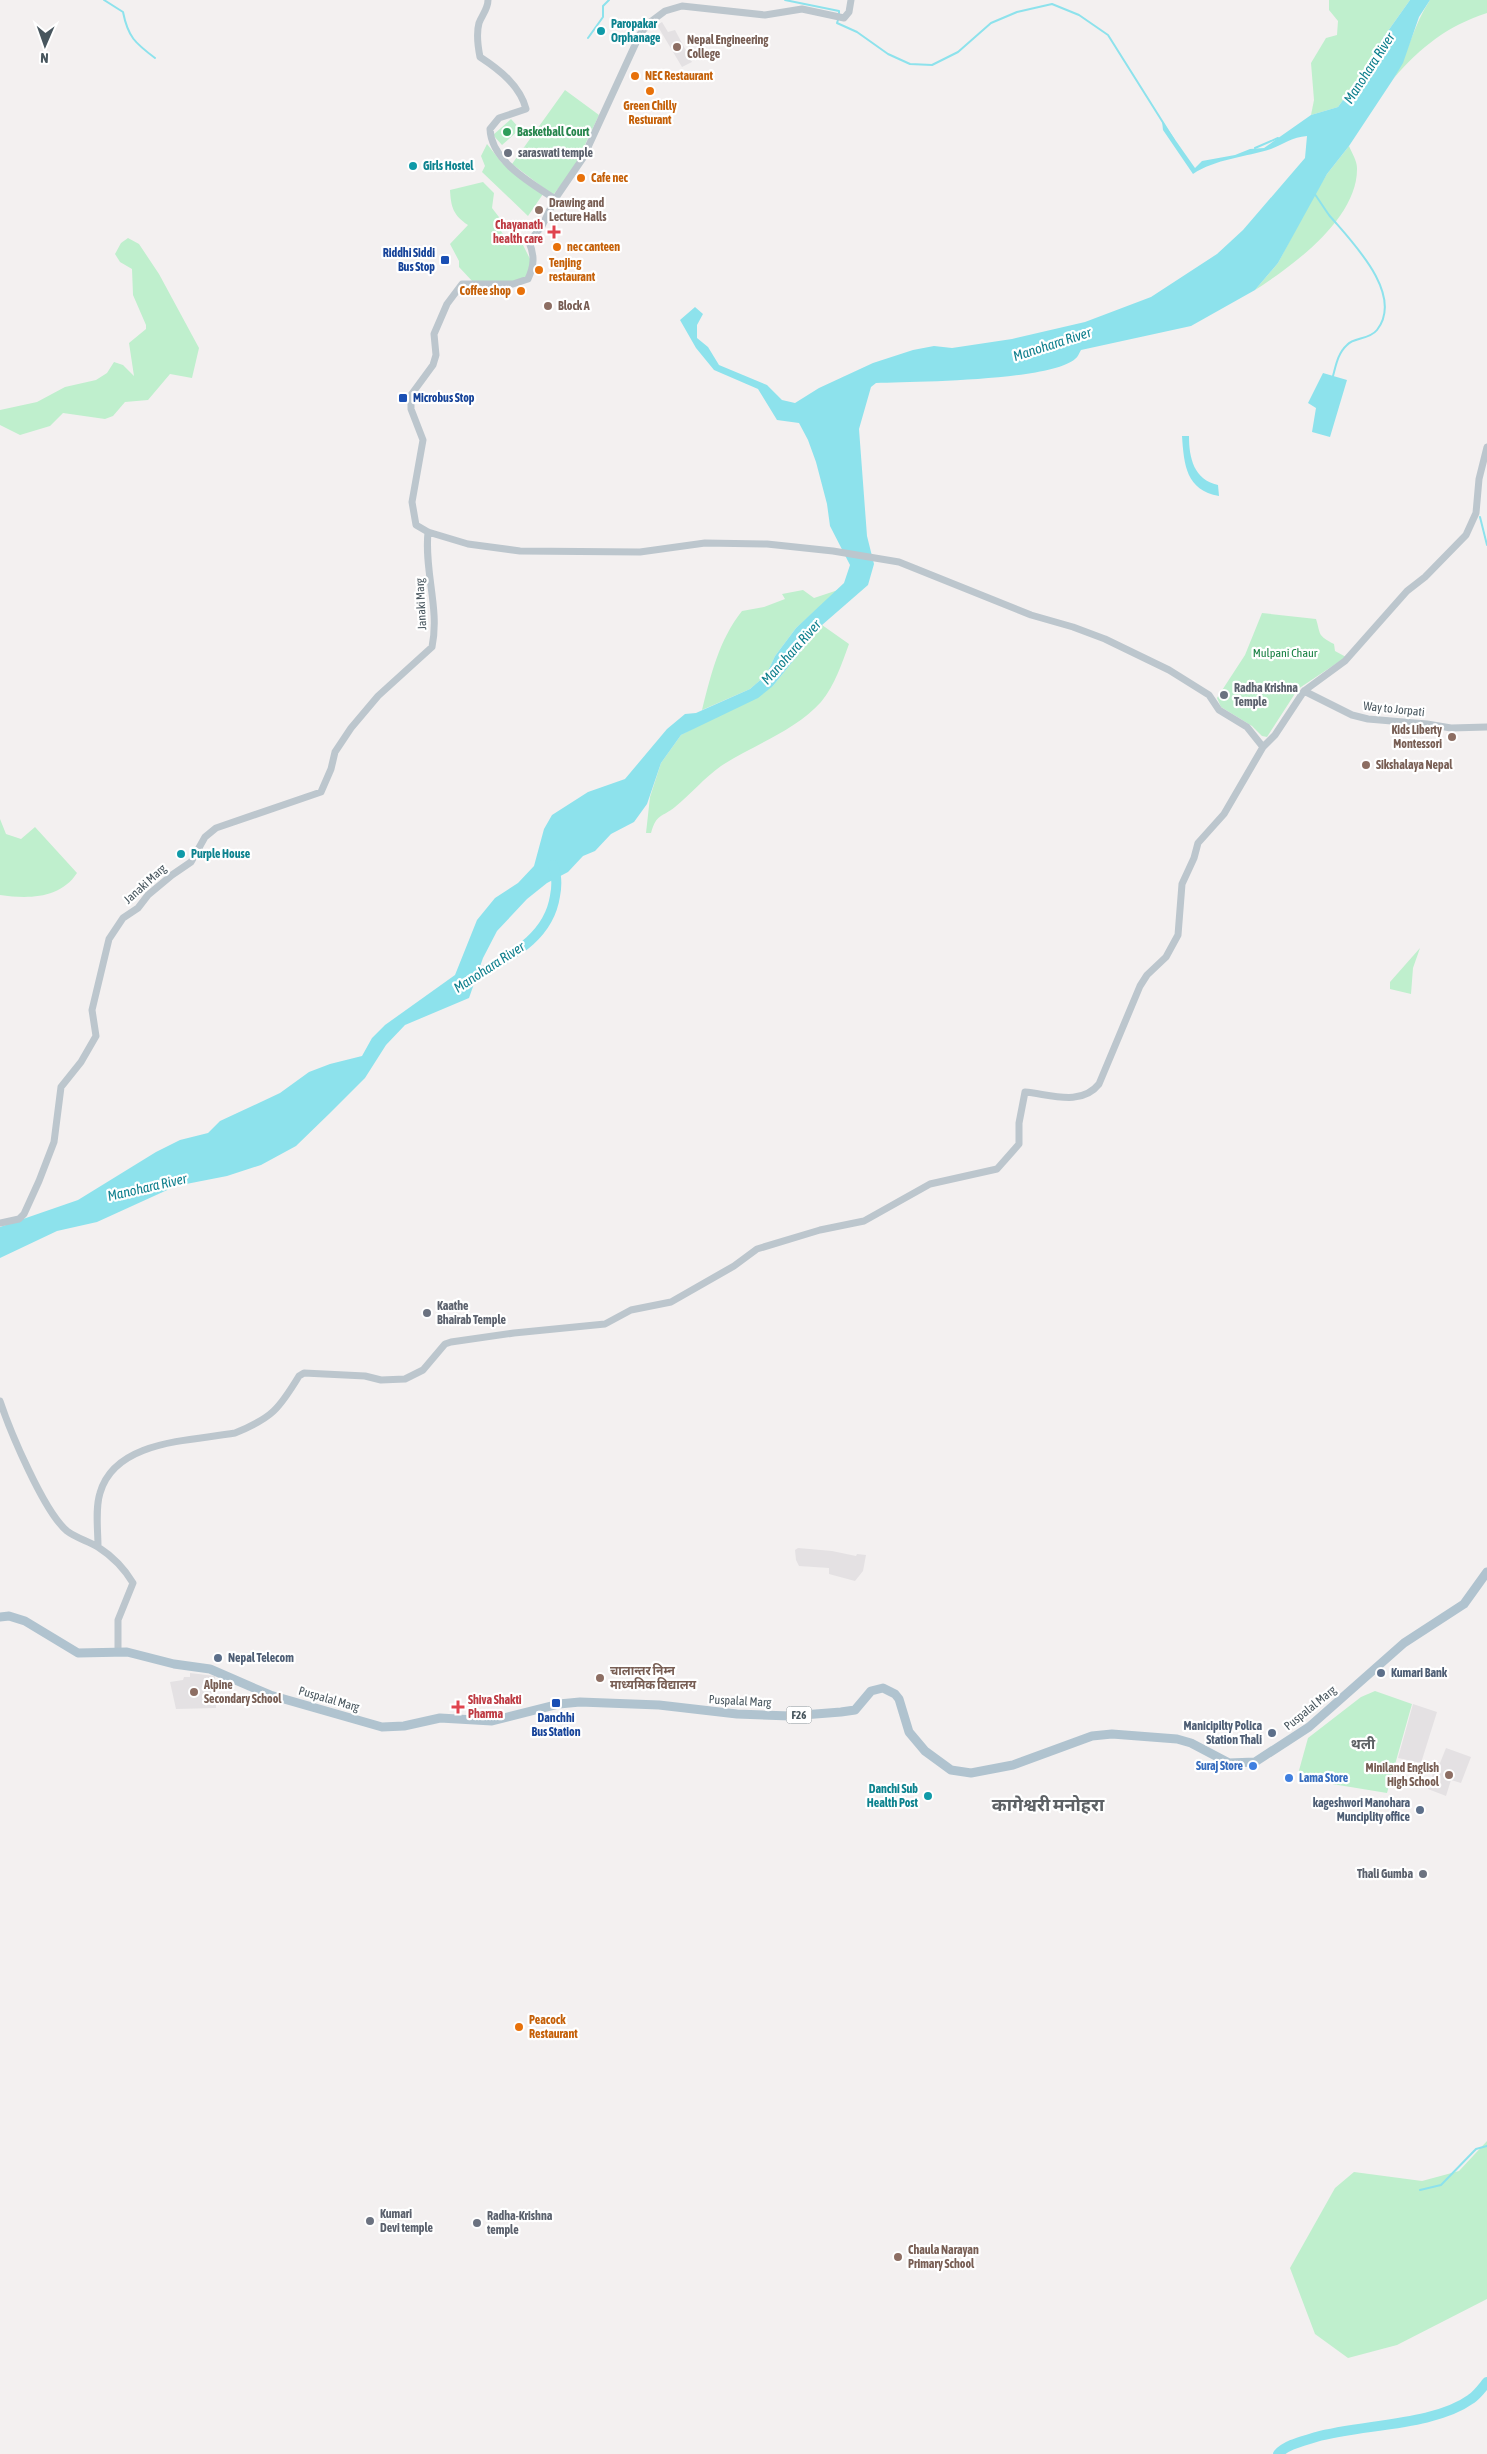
<svg xmlns="http://www.w3.org/2000/svg" width="1487" height="2454" font-family="'Asap Condensed','Noto Sans Devanagari',sans-serif">
<rect width="100%" height="100%" fill="#f3f0f0"/>
<path fill="#e4e1e3" d="M662,22L668,32L675,30L692,62L682,67L657,25Z
M798,1548L832,1551L856,1556L857,1554L866,1555L863,1571L855,1581L829,1574V1568L799,1566L796,1560L795,1550Z
M190,1673L215,1676L216,1708L176,1709L170,1682L183,1680L184,1677H190Z
M1413,1704L1437,1712L1421,1763L1398,1758Z
M1446,1748L1471,1757L1461,1783L1451,1780L1446,1796L1428,1789L1437,1762L1440,1763Z"/>
<path fill="#bfefcd" d="M1329,0H1410L1383,38L1367,67L1338,107L1311,115L1314,100L1311,63L1326,38L1337,35L1338,21L1329,10Z
M1430,0H1487V13C1447,26 1421,47 1394,78C1408,53 1414,24 1430,0Z
M565,90L599,115L573,170L553,195L512,164Z
M511,119L520,129L502,145L493,135Z
M487,144L502,163L543,194L528,216L482,172L485,166L481,156Z
M1349,146C1352,153 1357,161 1357,168C1358,218 1294,265 1255,290L1278,263L1310,202L1327,174Z
M483,182L494,193L492,208L502,221L500,229L508,243L523,245L532,263L527,280L513,284L473,282L459,267V261L450,244L468,225C453,215 451,207 450,190Z
M128,238L139,244L159,274L199,348L192,378L170,374L148,400L125,402L113,416L105,419L63,413L50,426L20,435L0,425V410L37,402L65,387L96,380L107,373L114,362L123,365L134,376L129,343L146,329V325L133,295L132,269L120,262L115,254L121,243Z
M803,590L814,598L838,590L796,628L775,656L766,675L750,689L702,710C711,674 719,640 742,611L764,607L785,599L782,594Z
M1262,613L1316,619C1321,635 1317,635 1334,644L1335,651L1346,657L1298,689L1267,737L1262,736L1252,726L1221,707L1217,698L1245,655Z
M822,625L849,644C842,663 835,685 821,702C795,731 753,745 721,766C704,778 691,794 675,807C661,818 657,813 651,833H646L650,797L661,763L681,735L773,686Z
M0,819L6,834L21,839L35,827L77,873C60,899 28,899 0,895Z
M1420,948L1413,968L1411,994L1390,989V982Z
M1375,1691L1412,1704L1387,1793L1320,1782L1298,1774L1308,1738L1361,1697Z
M1487,2141V2299L1397,2345L1348,2358L1315,2334L1290,2268L1335,2188L1354,2172L1422,2181L1459,2171Z"/>
<path fill="#8de2ec" d="M1410,0H1430L1419,17L1403,63L1394,78L1349,146L1327,174L1278,263L1255,290L1191,326L1081,350C1079,353 1078,357 1075,359C1050,381 913,382 876,383L871,387L859,429L867,536L874,564L868,585L822,625L773,686L758,698L681,735L661,763L647,804L634,822L611,834L595,851L583,856L568,872L547,883L527,899L497,931L483,958L469,998L405,1025L386,1045L365,1078L330,1113L296,1146L261,1165L227,1176L176,1186L97,1222L57,1231L0,1258V1227L78,1200L156,1152L180,1140L208,1133L220,1121L280,1093L309,1072L330,1064L362,1056L372,1038L385,1025L455,975L477,920L495,898L518,883L534,866L544,829L552,815L588,792L625,779L667,729L685,714L696,713L750,689L766,675L775,656L796,628L844,583L850,565L830,526L827,504L816,462L808,440L799,423L777,420L758,389L714,370L696,348L680,320L695,307L703,314L697,325V338L708,347L719,365L767,385L782,400L795,403L819,388L873,363L913,350L934,346L952,348L1012,339L1085,322L1151,297L1217,254L1243,230L1305,158L1307,136C1292,137 1284,144 1271,149C1246,157 1215,159 1193,174L1163,130L1162,121L1195,168L1202,161L1235,155L1250,149L1264,148L1311,115L1338,107L1367,67L1383,38Z
M1323,373L1347,380L1330,437L1312,432L1316,408L1308,403Z
M1182,436H1189C1189,458 1194,480 1218,485L1219,496C1186,490 1184,465 1182,436Z"/>
<g fill="none" stroke-linecap="round" stroke-linejoin="round">
<path stroke="#8de2ec" stroke-width="2" d="M104,0L123,12C128,37 135,43 155,58
M785,0L839,11V15
M838,20L837,23L857,32L888,54L910,64L932,65L958,52L991,23L1017,12L1052,4L1079,15L1108,35L1174,140
M588,38L603,17V6L609,0
M1255,148L1278,138
M1314,193C1319,200 1324,208 1329,215C1351,241 1405,294 1377,330C1369,340 1354,337 1347,345C1338,353 1336,365 1333,376
M1480,517L1487,545
M1420,2190L1441,2185L1476,2149L1487,2146"/>
<path stroke="#8de2ec" stroke-width="10" d="M467,981C503,959 548,942 555,896C557,886 557,875 553,865
M1278,2454C1287,2444 1304,2441 1316,2437C1362,2424 1434,2426 1471,2399C1477,2395 1482,2388 1487,2382"/>
<path stroke="#bcc6cd" stroke-width="7" d="M488,0C488,9 482,15 479,23C476,34 478,47 480,57C500,70 520,86 526,109L499,118L490,129C491,161 531,183 555,199
M851,0L849,12L844,18L802,9L765,15L682,6L665,11L649,23L640,34L583,158L555,199L542,226L529,242C535,256 534,266 528,279L513,284H462L447,304L434,334L436,355L433,365L411,395V409L423,440L412,502L416,525L428,532L468,544L520,551L640,552L705,543L767,544L833,551L899,562L1031,615L1073,627L1105,639L1169,670L1209,695L1219,710L1247,727L1263,747
M1304,691L1352,715L1368,719L1427,724L1451,728L1487,727
M0,1223L19,1219L24,1214L39,1181L54,1142L61,1087L81,1062L96,1036L92,1010L109,939L123,918L138,908L148,895L172,875L191,862L205,837L216,828L321,792L331,769L335,752L351,728L378,696L432,647C440,609 424,571 428,532
M0,1401C10,1431 44,1512 67,1531C76,1538 88,1541 98,1547C112,1556 124,1568 133,1583L118,1620V1652
M98,1547C98,1530 95,1509 100,1493C115,1440 190,1441 235,1433C272,1418 279,1409 299,1376L304,1373L365,1376L381,1380L405,1379L423,1370L445,1344L451,1342L514,1333L605,1324L631,1310L671,1302L734,1266L757,1249L820,1230L864,1221L930,1184L997,1169L1019,1144V1123L1025,1092C1049,1094 1081,1107 1099,1084L1140,986L1147,975L1166,957L1178,935L1182,884L1194,858L1198,843L1224,814L1263,747L1275,735L1304,691L1345,661L1407,591L1425,577L1466,535L1476,513L1479,479L1487,447"/>
<path stroke="#b0c3cf" stroke-width="9" d="M0,1617L9,1616L25,1621L78,1653L127,1652L174,1664L210,1669L270,1695L382,1727L404,1726L440,1718L492,1721L559,1704L580,1702L659,1705L737,1714L790,1716L841,1712L855,1710L871,1691L883,1688L895,1694L899,1699L909,1732L925,1751L951,1770L971,1773L1013,1765L1092,1736L1112,1734L1177,1739L1191,1743L1229,1763L1255,1762L1309,1727L1404,1643L1464,1604L1487,1572"/>
</g>
<g fill="#0f9aa8" stroke="#fff" stroke-width="2">
<circle cx="601" cy="31" r="5"/>
<circle cx="413" cy="166" r="5"/>
<circle cx="181" cy="854" r="5"/>
<circle cx="928" cy="1796" r="5"/>
</g>
<g fill="#8d6e63" stroke="#fff" stroke-width="2">
<circle cx="677" cy="47" r="5"/>
<circle cx="539" cy="210" r="5"/>
<circle cx="548" cy="306" r="5"/>
<circle cx="1452" cy="737" r="5"/>
<circle cx="1366" cy="765" r="5"/>
<circle cx="600" cy="1678" r="5"/>
<circle cx="194" cy="1692" r="5"/>
<circle cx="1449" cy="1775" r="5"/>
<circle cx="898" cy="2257" r="5"/>
</g>
<g fill="#e8710a" stroke="#fff" stroke-width="2">
<circle cx="635" cy="76" r="5"/>
<circle cx="650" cy="91" r="5"/>
<circle cx="581" cy="178" r="5"/>
<circle cx="557" cy="247" r="5"/>
<circle cx="539" cy="270" r="5"/>
<circle cx="521" cy="291" r="5"/>
<circle cx="519" cy="2027" r="5"/>
</g>
<circle fill="#2e9e5b" stroke="#fff" stroke-width="2" cx="507" cy="132" r="5"/>
<g fill="#6b7280" stroke="#fff" stroke-width="2">
<circle cx="508" cy="153" r="5"/>
<circle cx="1224" cy="695" r="5"/>
<circle cx="427" cy="1313" r="5"/>
<circle cx="1423" cy="1874" r="5"/>
<circle cx="370" cy="2221" r="5"/>
<circle cx="477" cy="2223" r="5"/>
</g>
<g fill="#e0444e" stroke="#fff" stroke-width="2">
<path d="M551.5 224.5h5v5h5v5h-5v5h-5v-5h-5v-5h5z"/>
<path d="M455.5 1699.5h5v5h5v5h-5v5h-5v-5h-5v-5h5z"/>
</g>
<g fill="#1a4fb4" stroke="#fff" stroke-width="2">
<rect x="440" y="255" width="10" height="10" rx="2.5"/>
<rect x="398" y="393" width="10" height="10" rx="2.5"/>
<rect x="551" y="1698" width="10" height="10" rx="2.5"/>
</g>
<g fill="#5c6f8a" stroke="#fff" stroke-width="2">
<circle cx="218" cy="1658" r="5"/>
<circle cx="1381" cy="1673" r="5"/>
<circle cx="1272" cy="1733" r="5"/>
<circle cx="1420" cy="1810" r="5"/>
</g>
<g fill="#3f7fe0" stroke="#fff" stroke-width="2">
<circle cx="1253" cy="1766" r="5"/>
<circle cx="1289" cy="1778" r="5"/>
</g>
<g text-anchor="middle" dominant-baseline="central" stroke-width="4.5" stroke-linejoin="round" paint-order="stroke">
<rect fill="#fff" stroke="#7f898e" stroke-width="1" x="786.5" y="1706.5" width="25" height="17" rx="4"/>
<g font-size="11" font-weight="bold" fill="#48565e">
<text x="799" y="1715">F26</text>
</g>
<g font-size="12" font-weight="bold" fill="#0d838f" stroke="#fff" text-anchor="start">
<text x="611" y="24">Paropakar<tspan x="611" dy="14">Orphanage</tspan></text>
<text x="423" y="166">Girls Hostel</text>
<text x="191" y="854">Purple House</text>
<text x="918" y="1789" text-anchor="end">Danchi Sub<tspan x="918" dy="14">Health Post</tspan></text>
</g>
<g font-size="12" font-weight="bold" fill="#785e54" stroke="#fff" text-anchor="start">
<text x="687" y="40">Nepal Engineering<tspan x="687" dy="14">College</tspan></text>
<text x="549" y="203">Drawing and<tspan x="549" dy="14">Lecture Halls</tspan></text>
<text x="558" y="306">Block A</text>
<text x="1442" y="730" text-anchor="end">Kids Liberty<tspan x="1442" dy="14">Montessori</tspan></text>
<text x="1376" y="765">Sikshalaya Nepal</text>
<text x="610" y="1671">चालान्तर निम्न<tspan x="610" dy="14">माध्यमिक विद्यालय</tspan></text>
<text x="204" y="1685">Alpine<tspan x="204" dy="14">Secondary School</tspan></text>
<text x="1439" y="1768" text-anchor="end">Miniland English<tspan x="1439" dy="14">High School</tspan></text>
<text x="908" y="2250">Chaula Narayan<tspan x="908" dy="14">Primary School</tspan></text>
</g>
<g font-size="12" font-weight="bold" fill="#c56008" stroke="#fff" text-anchor="start">
<text x="645" y="76">NEC Restaurant</text>
<text x="650" y="106" text-anchor="middle">Green Chilly<tspan x="650" dy="14">Resturant</tspan></text>
<text x="591" y="178">Cafe nec</text>
<text x="567" y="247">nec canteen</text>
<text x="549" y="263">Tenjing<tspan x="549" dy="14">restaurant</tspan></text>
<text x="511" y="291" text-anchor="end">Coffee shop</text>
<text x="529" y="2020">Peacock<tspan x="529" dy="14">Restaurant</tspan></text>
</g>
<g font-size="12" font-weight="bold" fill="#27864d" stroke="#fff" text-anchor="start">
<text x="517" y="132">Basketball Court</text>
</g>
<g font-size="12" font-weight="bold" fill="#5b616d" stroke="#fff" text-anchor="start">
<text x="518" y="153">saraswati temple</text>
<text x="1234" y="688">Radha Krishna<tspan x="1234" dy="14">Temple</tspan></text>
<text x="437" y="1306">Kaathe<tspan x="437" dy="14">Bhairab Temple</tspan></text>
<text x="1413" y="1874" text-anchor="end">Thali Gumba</text>
<text x="380" y="2214">Kumari<tspan x="380" dy="14">Devi temple</tspan></text>
<text x="487" y="2216">Radha-Krishna<tspan x="487" dy="14">temple</tspan></text>
</g>
<g font-size="12" font-weight="bold" fill="#be3a42" stroke="#fff" text-anchor="end">
<text x="543" y="225">Chayanath<tspan x="543" dy="14">health care</tspan></text>
<text x="468" y="1700" text-anchor="start">Shiva Shakti<tspan x="468" dy="14">Pharma</tspan></text>
</g>
<g font-size="12" font-weight="bold" fill="#164399" stroke="#fff" text-anchor="end">
<text x="435" y="253">Riddhi Siddi<tspan x="435" dy="14">Bus Stop</tspan></text>
<text x="413" y="398" text-anchor="start">Microbus Stop</text>
<text x="556" y="1718" text-anchor="middle">Danchhi<tspan x="556" dy="14">Bus Station</tspan></text>
</g>
<g font-size="12" fill="#48565e" stroke="#fff">
<text transform="translate(421 604) rotate(-93)">Janaki Marg</text>
<text transform="translate(1394 709) rotate(6)">Way to Jorpati</text>
<text transform="translate(145 884) rotate(-42)">Janaki Marg</text>
<text transform="translate(329 1699) rotate(16)">Puspalal Marg</text>
<text transform="translate(740 1701) rotate(3)">Puspalal Marg</text>
<text transform="translate(1310 1708) rotate(-39)">Puspalal Marg</text>
</g>
<g font-size="12" fill="#178042" stroke="#fff">
<text x="1285" y="653">Mulpani Chaur</text>
</g>
<g font-size="12" font-weight="bold" fill="#4e5e75" stroke="#fff" text-anchor="start">
<text x="228" y="1658">Nepal Telecom</text>
<text x="1391" y="1673">Kumari Bank</text>
<text x="1262" y="1726" text-anchor="end">Manicipilty Polica<tspan x="1262" dy="14">Station Thali</tspan></text>
<text x="1410" y="1803" text-anchor="end">kageshwori Manohara<tspan x="1410" dy="14">Munciplity office</tspan></text>
</g>
<g font-size="12" font-weight="bold" fill="#366cbe" stroke="#fff" text-anchor="end">
<text x="1243" y="1766">Suraj Store</text>
<text x="1299" y="1778" text-anchor="start">Lama Store</text>
</g>
<g font-size="14" font-style="italic" fill="#0e7f8d" stroke="#fff">
<text transform="translate(1369 68) rotate(-57)">Manohara River</text>
<text transform="translate(1052 344) rotate(-18)">Manohara River</text>
<text transform="translate(791 652) rotate(-48)">Manohara River</text>
<text transform="translate(489 967) rotate(-33)">Manohara River</text>
<text transform="translate(147 1187) rotate(-13)">Manohara River</text>
</g>
<g font-size="14" font-weight="bold" fill="#5d6165" stroke="#fff">
<text x="1363" y="1744">थली</text>
</g>
<g font-size="18" font-weight="bold" fill="#5d6165" stroke="#fff">
<text x="1048" y="1804">कागेश्वरी मनोहरा</text>
</g>
</g>
<g transform="translate(45 45) rotate(182)" stroke="#ffffff" stroke-width="4" paint-order="stroke">
<path d="M0-4L9 19L0 12L-9 19Z" fill="#48565e"/>
<text y="-8" font-size="14" font-weight="bold" text-anchor="middle" fill="#48565e">N</text>
</g>
</svg>
